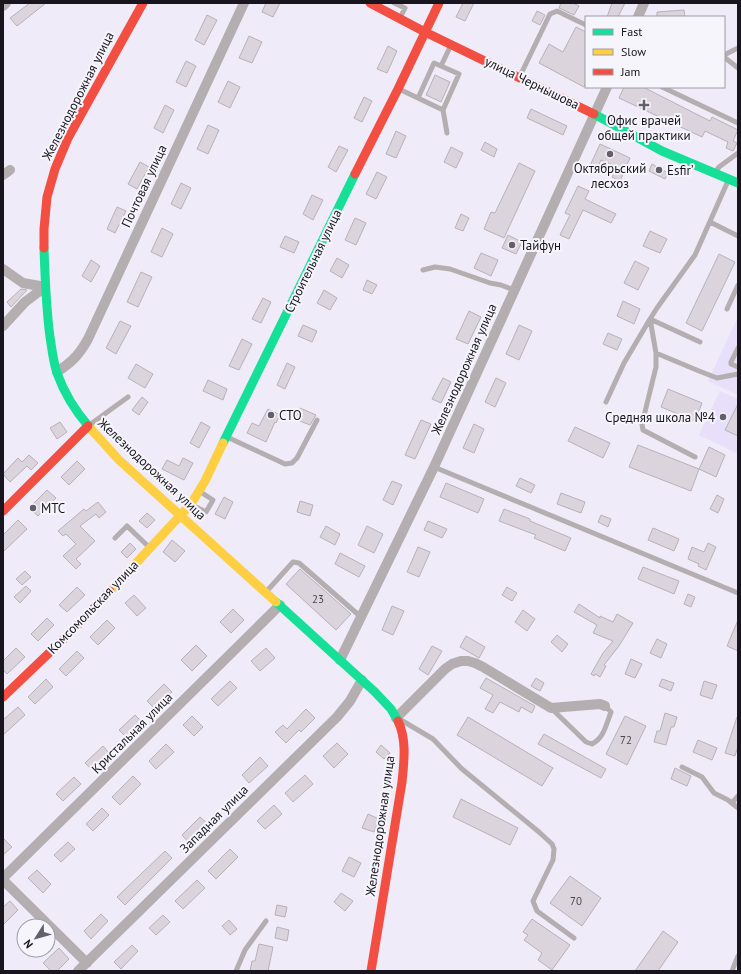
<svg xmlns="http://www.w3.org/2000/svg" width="741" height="974" font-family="'PT Sans',sans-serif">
<rect width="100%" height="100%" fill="#efebf8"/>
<path fill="#e8dffa" d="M738,317V395L708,381Z
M720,391L738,399V454L699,435Z"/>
<path fill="#dcd4dc" stroke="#b8b1b9" d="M30,3H46L17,26L10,18Z
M266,3H280L273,17L262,12Z
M463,3H474L465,21L456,17Z
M561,3H573L579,6L574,15L559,8Z
M612,3H625L618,17H607Z
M684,10L685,17H657V12Z
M537,11L545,15L540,25L532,21Z
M207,15L217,20L204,45L195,40Z
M576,27L586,32V82L584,87L539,63L549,44L563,52Z
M249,36L262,42L252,63L239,58Z
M388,46L397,51L387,73L377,69Z
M186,61L196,66L186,87L176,82Z
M435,75L450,82L441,102L426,95Z
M228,81L240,87L230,108L218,102Z
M624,87H643L710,121L712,117L738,130L733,141L737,143L733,151L726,148L728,142L705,131L702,137L619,98Z
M364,97L372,101L362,122L354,118Z
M165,105L174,110L163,133L154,128Z
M531,109L567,126L563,135L527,118Z
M208,125L219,130L208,154L197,149Z
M396,131L406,136L396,158L386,154Z
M485,142L497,149L494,157L481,150Z
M600,144L630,158L620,181L612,177L617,167L601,160L595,174L588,170Z
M339,146L348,150L336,172L328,167Z
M451,147L463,153L456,168L444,162Z
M140,162L149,167L137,189L128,184Z
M519,163L535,171L504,238L484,229L491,212L495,213Z
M652,164L668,173L665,179L649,171Z
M377,172L387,177L376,199L366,194Z
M181,183L191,188L181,209L171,204Z
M578,186L589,191L585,199L616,214L611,223L583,210L569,239L560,235L570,215L565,213Z
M312,195L323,200L313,220L303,214Z
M117,207L126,211L115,233L107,229Z
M461,214L469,218L463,231L455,228Z
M355,218L366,223L356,245L345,240Z
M162,228L173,234L162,257L151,252Z
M650,231L667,239L660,253L643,246Z
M508,235L522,242L516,254L502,248Z
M285,236L299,242L294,253L280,247Z
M481,253L498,260L491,276L474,268Z
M719,254L735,262L702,331L686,323Z
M337,258L349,265L342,278L330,271Z
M91,260L100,266L91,282L82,276Z
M635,261L649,268L638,290L624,283Z
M141,272L152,277L138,307L127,302Z
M367,280L377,285L372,294L363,290Z
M21,289L27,290L11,307L7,302Z
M324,290L337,298L330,310L317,303Z
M263,298L271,302L261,323L252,319Z
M623,301L640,309L634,324L617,316Z
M469,311L481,317L468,344L456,339Z
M120,321L131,326L116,354L106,348Z
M303,325L317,331L312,342L298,336Z
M519,325L532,331L519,360L506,354Z
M608,333L622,339L617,350L603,344Z
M242,339L252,344L239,370L229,366Z
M287,363L295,367L285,389L277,385Z
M136,364L153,374L145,388L128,378Z
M443,378L451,382L441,403L432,399Z
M496,378L506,383L495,407L485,402Z
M208,380L227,389L223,400L203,391Z
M668,389L702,403L695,421L661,407Z
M142,397L148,402L139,415L132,410Z
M738,404V436L725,430Z
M300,408L316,415L310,425L295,419Z
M268,409L280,415L276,423L275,422L266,442L247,433L252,423L259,426Z
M421,420L431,424L415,459L405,455Z
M60,422L67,432L57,439L50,428Z
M201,422L210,427L199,448L190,443Z
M474,424L484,429L474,453L463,448Z
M575,427L610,443L603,458L568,441Z
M638,445L699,469L691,491L629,467Z
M709,447L725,455L716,477L699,469Z
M29,455L38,463L31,470L27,466L10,482L3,474L18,458L22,462Z
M183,458L193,463L184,480L162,469L167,460L179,466Z
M77,461L85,469L69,485L61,477Z
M520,478L535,485L531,493L516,486Z
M392,481L402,485L393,505L383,500Z
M446,483L484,499L478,513L440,497Z
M47,490L56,498L38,516L29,508Z
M561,493L585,502L581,513L557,504Z
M717,495L724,499L718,513L710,509Z
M224,497L233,502L225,519L215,514Z
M300,501L313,505L310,516L297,512Z
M98,502L106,512L99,518L96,514L80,526L95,541L76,559L81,564L76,569L63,556L76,544L66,534L63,536L58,531L84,509L86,511Z
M504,509L530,519V521L571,538L565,551L534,538L536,535L499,521Z
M147,513L155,520L147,528L139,521Z
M601,515L611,519L608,527L598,522Z
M18,520L27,529L3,552V535Z
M428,521L447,529L442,538L424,530Z
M326,526L340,534L335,545L320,537Z
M367,526L383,534L374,553L358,545Z
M653,528L679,539L674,551L648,540Z
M172,540L185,551L175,562L163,552Z
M130,543L136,549L127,558L121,552Z
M708,543L716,547L706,570L698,566L699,564L688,559L692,547L704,552Z
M418,547L430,552L419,577L407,572Z
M340,553L365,566L359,577L335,564Z
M643,567L679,581L674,594L638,579Z
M300,569L351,614L336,630L286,584Z
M25,571L31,577L22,585L16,579Z
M26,586L31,591L20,603L14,597Z
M77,587L85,595L67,612L59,605Z
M507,587L517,593L512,601L502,595Z
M688,594L695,597L691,607L684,604Z
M134,595L146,608L137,616L125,603Z
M579,604L600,618V616L613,622L617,614L633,623L619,646L604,665L606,666L600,677L595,674L594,676L591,674L603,653L613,641L593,633L597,625L574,612Z
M392,606L404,611L393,635L382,630Z
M233,609L244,620L231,633L220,622Z
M523,610L535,619L527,631L515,622Z
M47,618L54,625L38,641L31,634Z
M107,620L115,628L98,645L90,637Z
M738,620V651L727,646Z
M557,635L568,644L562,652L551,642Z
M466,636L485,647L479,658L460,647Z
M657,639L667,644L661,658L650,653Z
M196,645L207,656L192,671L181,660Z
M432,646L442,651L428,675L419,669Z
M16,648L25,657L7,674L3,670V661Z
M266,648L275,658L260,671L251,661Z
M77,651L84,658L66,676L59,669Z
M631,659L642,664L635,678L625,674Z
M486,678L535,706L532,713L521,707L519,712L500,702L493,713L485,709L493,695L480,688Z
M536,678L544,683L540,691L531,686Z
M46,679L53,687L35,704L28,697Z
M662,679L674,683L671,691L659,686Z
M230,681L237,688L218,706L211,699Z
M704,681L717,685L712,699L700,695Z
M164,684L172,692L155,709L147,701Z
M18,707L25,715L3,735V720Z
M306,709L315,718L301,732L299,730L286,743L275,732L283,725L287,729Z
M665,713L677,717L674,727H671L666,745L654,742L657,731H660Z
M135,715L143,723L127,738L119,730Z
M192,716L203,727L194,736L183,725Z
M625,716L646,726L627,765L606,754Z
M468,717L553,768L542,786L457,735Z
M737,717H738V746L735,756L725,753Z
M544,734L606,769L601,778L538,744Z
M698,740L717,748L712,760L693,752Z
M337,743L348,754L334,768L323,756Z
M166,744L174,752L156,769L149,761Z
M381,745L390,753L384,759L376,752Z
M103,746L110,754L93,771L85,763Z
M260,757L268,766L249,783L242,775Z
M675,768L691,776L687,786L671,779Z
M305,775L313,784L293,802L285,793Z
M133,776L141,784L120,805L112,797Z
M74,777L81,784L63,801L56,794Z
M461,799L518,828L510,845L453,817Z
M274,805L282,814L265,829L257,821Z
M102,808L109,815L93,831L86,824Z
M368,814L379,819L374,832L362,828Z
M200,817L209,825L190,844L182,835Z
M3,838L12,847L3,855Z
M68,842L75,849L61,862L54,855Z
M230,849L238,857L216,879L208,871Z
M165,851L172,858L125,905L117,897Z
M349,857L361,863L354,877L342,871Z
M37,870L51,884L43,893L28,878Z
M570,876L601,898L582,926L550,903Z
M197,880L205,888L183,909L175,901Z
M341,893L353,901L345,911L334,902Z
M10,901L18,910L3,925V907Z
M277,905L287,907L285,917L275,915Z
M101,914L108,921L91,939L84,931Z
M163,915L170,922L156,935L149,928Z
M532,919L570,945L552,970L538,960L542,953L524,940L528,935L523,932Z
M229,920L237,929L230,935L222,926Z
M277,927L289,930L287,941L275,938Z
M663,931L678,942L658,971H635Z
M259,944L273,947L268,971H250L252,961H255Z
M132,945L138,951L121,969L114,962Z
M59,948L69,959L57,971H51L43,963Z"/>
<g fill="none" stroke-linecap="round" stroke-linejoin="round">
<path stroke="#b4aeb0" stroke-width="5" d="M394,3L405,8L400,18
M724,55L738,48
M724,57L738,68
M520,76L550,14L557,11L586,25
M662,87L738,123
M399,89L443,110L459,74L441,66L451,45
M418,98L434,63L441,66
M443,110L447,133
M715,173L719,167L738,153
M710,222L738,236
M423,270L435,267L450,269L490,283L501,285L514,290
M727,309L738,285
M738,348L731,362V364L738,367
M656,353L699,371L717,378L738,374
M606,402L624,363L650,319L700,342
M88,426L128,397
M227,437L285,464L292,463L297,458L317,420
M695,457L643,430L642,424L656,367V353L650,319L657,308L695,255L728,181
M434,467L738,593
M192,505L206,512L213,500L199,491
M115,538L127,526L150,548
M266,592L293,562L299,563L361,617
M551,708L586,742L592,744C604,738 606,725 611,712L605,706
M401,720L433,739L462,769L539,832L552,844L554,849L553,860L533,901L537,911L574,938
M682,767L702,777L714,793L728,800L738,808
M732,803L738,796
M236,971L245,950L266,921
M732,971L738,956"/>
<path stroke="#b4aeb0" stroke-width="10" d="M3,6L6,3
M638,17L644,3
M3,175L10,170
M3,269L23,283L45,287
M3,326L25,302L45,287
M57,372C72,362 79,355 88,339L244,3
M340,660L434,467L607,87
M396,718L445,669L452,664L461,661H468L475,663L483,667L551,708L600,704L605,706
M3,878L280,605
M3,880L87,963
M78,971L337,717L350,701L362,680"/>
<path stroke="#16e098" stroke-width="9" d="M594,114L662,151L738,183
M44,248C45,278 46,307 50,337C52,349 53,361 57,373C64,393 76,412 90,428
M223,443L355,174
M276,602L375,692L391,709L398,721"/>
<path stroke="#ffcf43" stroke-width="9" d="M90,428L119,460L276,602
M110,591L191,504L205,481L223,443"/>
<path stroke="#f24e42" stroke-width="9" d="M370,3L425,32L594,114
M355,174L398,89L439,3
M44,248V229L47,197L55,169L68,138L143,3
M3,511L88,426
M3,697L71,632L110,591
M371,971L402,782C404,762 407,740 398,721"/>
</g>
<g fill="#63606b" stroke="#f7f5fc" stroke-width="1.5">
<path d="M642 99h4v4h4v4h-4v4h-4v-4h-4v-4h4z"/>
<circle cx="610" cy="154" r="4"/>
<circle cx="659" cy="170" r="4"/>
<circle cx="512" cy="245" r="4"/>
<circle cx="271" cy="415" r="4"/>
<circle cx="723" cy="417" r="4"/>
<circle cx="33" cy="508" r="4"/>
</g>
<g text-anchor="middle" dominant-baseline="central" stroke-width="4" stroke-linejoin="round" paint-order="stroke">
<g font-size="11" fill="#4a464f">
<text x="318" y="599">23</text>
<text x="626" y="740">72</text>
<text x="576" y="901">70</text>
</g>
<g font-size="13" fill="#18151f" stroke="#f7f5fc">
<text transform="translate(532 83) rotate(26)">улица Чернышова</text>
<text transform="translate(78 96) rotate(-63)">Железнодорожная улица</text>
<text transform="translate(144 186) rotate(-65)">Почтовая улица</text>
<text transform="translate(313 261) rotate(-64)">Строительная улица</text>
<text transform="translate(464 369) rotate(-66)">Железнодорожная улица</text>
<text transform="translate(152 469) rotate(43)">Железнодорожная улица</text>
<text transform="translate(93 607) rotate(-46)">Комсомольская улица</text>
<text transform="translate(132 733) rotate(-45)">Кристальная улица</text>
<text transform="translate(214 819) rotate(-45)">Западная улица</text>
<text transform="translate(380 826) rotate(-82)">Железнодорожная улица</text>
</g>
<g font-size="13" fill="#18151f" stroke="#f7f5fc" text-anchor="start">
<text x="644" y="120" text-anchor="middle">Офис врачей<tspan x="644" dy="15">общей практики</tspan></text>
<text x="610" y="168" text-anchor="middle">Октябрьский<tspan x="610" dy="15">лесхоз</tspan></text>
<text x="667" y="170">Esfir’</text>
<text x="520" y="245">Тайфун</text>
<text x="279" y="415">СТО</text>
<text x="715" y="417" text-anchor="end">Средняя школа №4</text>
<text x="41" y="508">МТС</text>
</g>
</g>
<rect width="741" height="974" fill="none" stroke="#18151f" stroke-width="8"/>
<rect x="585" y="16" width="140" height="72" fill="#f7f5fc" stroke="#9e9ba4"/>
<rect x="593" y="29" width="20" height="6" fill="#16e098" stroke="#9e9ba4"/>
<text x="621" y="36" font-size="12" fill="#18151f">Fast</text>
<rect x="593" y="49" width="20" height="6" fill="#ffcf43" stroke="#9e9ba4"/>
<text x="621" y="56" font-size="12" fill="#18151f">Slow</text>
<rect x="593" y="69" width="20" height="6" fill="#f24e42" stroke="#9e9ba4"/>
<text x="621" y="76" font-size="12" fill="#18151f">Jam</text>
<g transform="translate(36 938) rotate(233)"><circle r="19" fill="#f7f5fc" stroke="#9e9ba4"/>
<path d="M0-3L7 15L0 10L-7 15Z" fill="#63606b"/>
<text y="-6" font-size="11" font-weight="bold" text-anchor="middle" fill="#18151f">N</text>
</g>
</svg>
